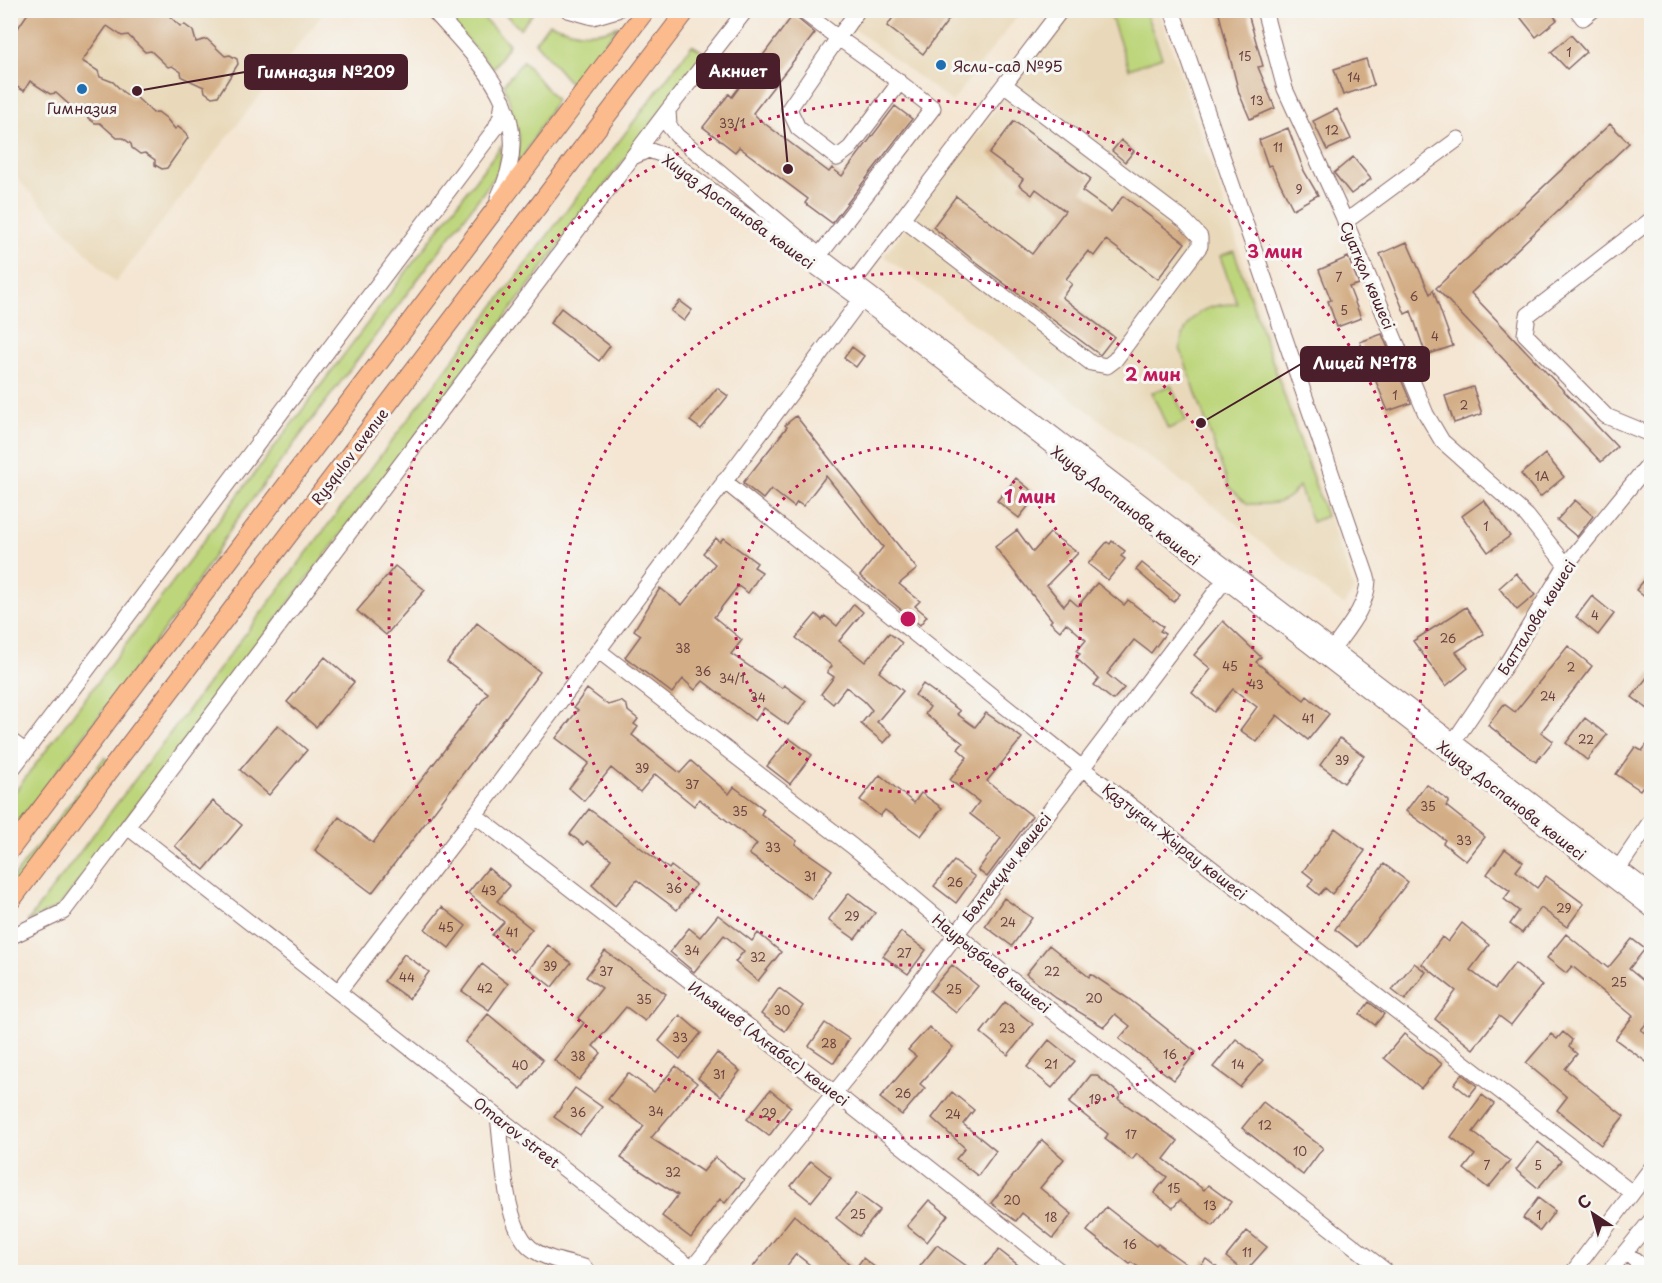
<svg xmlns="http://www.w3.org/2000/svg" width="1662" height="1283" font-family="'Playpen Sans',sans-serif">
<rect width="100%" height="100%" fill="#f6f6f2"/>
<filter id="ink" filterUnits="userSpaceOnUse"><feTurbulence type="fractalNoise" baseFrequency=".0167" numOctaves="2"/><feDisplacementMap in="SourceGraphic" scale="12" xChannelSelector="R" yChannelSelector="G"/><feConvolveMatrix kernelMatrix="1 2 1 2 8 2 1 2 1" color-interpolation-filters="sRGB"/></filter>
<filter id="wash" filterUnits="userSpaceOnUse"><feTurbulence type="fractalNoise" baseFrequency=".008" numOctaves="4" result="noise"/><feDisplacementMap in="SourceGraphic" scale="24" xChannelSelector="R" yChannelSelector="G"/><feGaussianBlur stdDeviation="1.35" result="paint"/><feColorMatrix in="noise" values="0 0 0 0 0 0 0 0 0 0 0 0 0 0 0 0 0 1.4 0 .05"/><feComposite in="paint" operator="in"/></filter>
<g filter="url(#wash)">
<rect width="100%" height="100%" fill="#f4e6d3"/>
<path fill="#e9d9ba" d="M11,11H325L115,283L11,172Z
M866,11H1021L952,102L853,28Z
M1070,11H1159L1354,590L1344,605L884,256Z"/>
<path fill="#bdd67b" stroke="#847a53" stroke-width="1.5" d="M441,11H476L509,44L493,69Z
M502,11H535L520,29Z
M1109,11H1145L1162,57L1129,69Z
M549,23C574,33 594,37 619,26L570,83L535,42Z
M692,45L705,53L60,906L27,922Z
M523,61L556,100L517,167L519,135L504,84Z
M501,146L500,170L233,525L183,605L11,832V797Z
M1234,251L1326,516L1312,522L1299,486C1285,506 1271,504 1248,504L1229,487L1180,348C1186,314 1204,304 1237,304L1220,256Z
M1171,385L1186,421L1168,429L1152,393Z
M105,757L110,761L11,891L10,882Z"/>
<g id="blocks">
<path fill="#d3ad85" d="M30,10H163L180,26L185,25L193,31L196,42L207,39L225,56L230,55L237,59L238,64L218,96L212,97L205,92L204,87L182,77L181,72L172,66L168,67L151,51L145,52L128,35L122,36L107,26L82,61L98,71L100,77L113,82L123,92L132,98L136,97L153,113L158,112L166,118L175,129L178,127L186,133L188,138L167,168L162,169L155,165V160L145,153L140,154L132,148L131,144L123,138H117L100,123H95L88,118L87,113L78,108H73L56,93L50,94L30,81L24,91L10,83V40Z
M898,10H956L923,54L887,26Z
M1218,10H1247L1263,66L1258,67L1275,108L1250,119L1239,93Z
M1530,10H1549L1557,20L1536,37L1521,18Z
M793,15L815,33L753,113L760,120L829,172L832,168L842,176L895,106L912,119L832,223L805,203L808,199L739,147L735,152L703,127L729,94L732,97Z
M1571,35L1586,52L1567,69L1551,52Z
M1366,59L1374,85L1343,95L1334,69Z
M1337,109L1351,139L1327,150L1313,121Z
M1014,121L1091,179L1082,191L1111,212L1123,196L1185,243L1158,279L1106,240L1094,256L1088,251L1066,279L1072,284L1062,297L1114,337L1100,355L978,264L933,227L956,196L1032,254L1065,211L1036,189L1032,195L1019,185L1023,179L989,154Z
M1610,124L1629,143L1471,293L1617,447L1601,462L1436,288Z
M1288,128L1304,171L1318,195L1293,209L1271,165L1268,166L1259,140Z
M1121,140L1134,151L1125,162L1112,151Z
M1353,157L1371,179L1351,194L1334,173Z
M1407,242L1430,294L1433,290L1453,346L1426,355L1411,311L1405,314L1380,254Z
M1348,257L1359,284L1349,287L1361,318L1337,327L1328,301L1331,300L1319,270Z
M680,301L692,310L684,321L671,311Z
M561,308L610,346L599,361L550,323Z
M1382,334L1411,403L1388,411L1360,342Z
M852,347L864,356L856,367L844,358Z
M1473,387L1482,414L1454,423L1445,396Z
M717,388L728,396L701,429L690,421Z
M796,416L917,569L899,584L920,601L915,606L927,616L920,625L860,576L883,547L826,476L803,506L797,502L794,507L771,489L763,499L743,483L787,427L785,425Z
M1545,454L1564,477L1540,497L1521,474Z
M1016,478L1037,495L1019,518L997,501Z
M1484,500L1510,536L1488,552L1462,516Z
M1575,500L1593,516L1577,537L1557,520Z
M1017,530L1033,552L1050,533L1078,553L1047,585L1064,606L1070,599L1078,606L1097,583L1124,605L1128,600L1163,627L1160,631L1165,634L1151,653L1134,640L1107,674L1124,688L1113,700L1094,685L1099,679L1076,658L1080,654L1077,651L1086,640L1066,623L1060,631L1050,622L1052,620L995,547Z
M716,538L720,542L723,538L757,563L754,567L762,572L748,593L738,586L714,617L742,640L731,654L782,688L784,685L806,701L788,725L764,708L755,721L703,681L695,690L683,679L672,693L625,657L641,635L634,630L660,588L682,605L715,564L703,553Z
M1112,541L1125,551L1121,556L1125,559L1108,580L1088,564L1107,542L1110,544Z
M1142,563L1180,594L1173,602L1136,570Z
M395,566L425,590L386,635L357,611Z
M1652,571V603L1636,590Z
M1516,573L1535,595L1517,610L1499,588Z
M1592,596L1614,614L1598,635L1576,617Z
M854,604L863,612L839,641L865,662L889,633L902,643L879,672L903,691L877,722L892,734L884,743L861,724L872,710L864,701L846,687L833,704L821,694L834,677L827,672L832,666L796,638L816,614L822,620L825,616L837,626Z
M1466,607L1484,634L1456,652L1468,668L1446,686L1413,641Z
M1223,621L1261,657L1256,662L1304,700L1307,696L1329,714L1308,740L1277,715L1257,742L1240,730L1257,707L1233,689L1214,712L1192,693L1211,669L1194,655Z
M477,623L540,672L372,893L315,850L339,817L373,843L488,693L447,662Z
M1568,646L1592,666L1541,732L1553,741L1536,762L1488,725L1504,704L1515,712Z
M325,657L354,682L316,727L287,702Z
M1652,671V712L1632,697Z
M923,684L960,711L957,714L975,727L986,713L1022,738L987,781L1032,816L987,877L978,870L1001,838L970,814L979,802L950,780L967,757L958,749L963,743L925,714L930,707L915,695Z
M587,689L608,705L621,701L627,706L628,711L638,719L634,724L638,727L632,735L680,773L691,761L729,794L734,787L764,809L761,814L797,841L795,844L832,870L812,899L749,854L757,844L699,799L694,806L655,774L640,792L611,768L584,801L569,788L589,763L556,738L578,710L574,707Z
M1585,718L1607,735L1587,760L1566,743Z
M278,725L307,750L269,795L240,770Z
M789,738L812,755L790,784L767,766Z
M1340,738L1364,756L1344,783L1320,765Z
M1652,738V773L1640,790L1616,774L1635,747L1642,751Z
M880,775L914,803L921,793L942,808L921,836L885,810L880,816L860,800Z
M1426,784L1449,801L1446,806L1485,837L1466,861L1443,843L1445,840L1406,811Z
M213,801L242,825L204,870L175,846Z
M589,809L669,869L671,866L696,885L677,910L637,880L615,906L592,885L611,859L587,841L584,845L570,834Z
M1335,828L1365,851L1332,894L1325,888L1319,895L1308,886L1313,879L1303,871Z
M1505,849L1523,862L1516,871L1537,888L1546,876L1584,904L1567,927L1541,908L1522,933L1510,924L1519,911L1504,899L1510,891L1487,874Z
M954,861L975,877L956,903L934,886Z
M1384,864L1408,882L1358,947L1335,929Z
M488,868L510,886L497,901L532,929L513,952L492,935L504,922L468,893Z
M849,893L875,913L855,939L828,920Z
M1004,898L1032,918L1012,946L985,926Z
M442,907L466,926L449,948L425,929Z
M718,915L752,941L758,933L781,952L758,981L735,962L744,951L724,935L694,972L670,952L689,928L700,937Z
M1462,923L1489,945L1470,970L1495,989L1515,963L1542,985L1511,1025L1499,1016L1473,1049L1435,1019L1456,991L1422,964L1442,937L1448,942Z
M901,932L926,950L908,974L883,956Z
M1566,934L1608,968L1632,939L1645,949L1629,969L1652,988V1016L1641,1030L1652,1038V1066L1615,1039L1633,1016L1572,966L1566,973L1547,958Z
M548,945L571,963L552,987L529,969Z
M1049,945L1089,977L1091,974L1129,999L1196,1052L1174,1080L1119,1039L1130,1026L1115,1014L1104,1027L1056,998L1026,974Z
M605,951L666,994L645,1021L626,1007L593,1046L601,1053L579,1080L554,1060L584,1023L578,1018L602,988L586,977Z
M404,954L429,972L409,999L384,981Z
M1414,963L1426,972L1405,1000L1392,990Z
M482,964L508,984L489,1010L462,991Z
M952,965L978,986L956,1013L930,991Z
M779,988L803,1006L785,1031L761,1014Z
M1005,1002L1033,1024L1008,1055L981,1033Z
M1369,1002L1384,1014L1375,1025L1360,1014Z
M488,1014L543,1060L521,1089L465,1042Z
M680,1015L701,1033L680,1059L659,1041Z
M825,1023L849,1039L834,1063L809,1046Z
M929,1027L953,1047L920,1084L925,1088L902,1115L880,1098L916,1056L908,1050Z
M1563,1032L1572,1040L1569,1047L1577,1054L1565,1069L1624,1116L1601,1145L1557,1110L1567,1097L1526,1063L1551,1034L1557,1039Z
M1404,1034L1442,1064L1421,1088L1384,1058Z
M1236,1039L1263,1060L1240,1087L1213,1067Z
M1049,1040L1075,1061L1052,1088L1027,1067Z
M717,1053L740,1071L721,1096L698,1078Z
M676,1066L697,1083L651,1138L703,1172L715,1157L744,1180L725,1203L720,1199L691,1238L662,1216L678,1195L621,1158L644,1126L608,1099L628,1073L654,1092Z
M1462,1074L1477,1086L1469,1096L1454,1084Z
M1091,1075H1096L1121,1095L1118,1099L1178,1141L1164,1159L1204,1190L1208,1185L1231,1202L1213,1226L1180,1200L1173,1208L1154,1193L1167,1177L1137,1154L1132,1160L1105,1139L1108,1134L1069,1103Z
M575,1088L602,1107L580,1135L554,1117Z
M770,1090L791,1107L769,1136L747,1119Z
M952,1092L974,1110L963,1124L996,1151L978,1176L956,1159L965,1148L932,1118Z
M1482,1095L1494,1104L1473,1132L1510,1161L1488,1188L1464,1169L1475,1155L1451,1137Z
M1263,1102L1323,1148L1303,1175L1242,1128Z
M1042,1140L1064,1159L1040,1188L1072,1214L1053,1238L1022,1213L1016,1221L991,1203Z
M1538,1142L1561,1161L1538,1188L1516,1170Z
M811,1161L831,1177L811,1202L791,1186Z
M857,1193L880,1210L859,1236L836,1218Z
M1538,1198L1555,1211L1540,1231L1523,1218Z
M929,1200L948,1215L927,1242L907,1226Z
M1106,1207L1156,1246L1158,1244L1196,1271L1206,1259L1223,1272H1146L1131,1262L1130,1264L1087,1231Z
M794,1215L855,1269L863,1258L881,1272H819L796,1254L782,1272H749Z
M1247,1231L1267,1247L1245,1272L1226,1257Z
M937,1245L954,1257L975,1272H929L920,1266Z
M999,1250L1027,1272H979Z"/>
</g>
</g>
<g filter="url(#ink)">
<use href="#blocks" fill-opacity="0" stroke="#866566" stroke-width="1.5"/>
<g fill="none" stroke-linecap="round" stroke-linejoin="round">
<defs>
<path id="minor" d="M433,10C484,67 539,116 498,198
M568,10L593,17L617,10
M801,10L838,38L858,10
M1172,10L1368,580C1367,609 1344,632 1328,656
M1264,10L1285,89L1343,216L1426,414L1442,441L1527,516L1566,565
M1577,10L1583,18L1593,10
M668,110L669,126L677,136L820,256L1652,893
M633,157L648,150L663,155L880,314L1652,910
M903,219L1091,363L1107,366L1115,360L1200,246V237L1185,221L1005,85
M1652,219L1528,315L1525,334L1606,416L1652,435
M1345,222L1458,139
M815,261L933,108C902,84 871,60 838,38L789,109L798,128L837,158L850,148L900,82
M849,288L1061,10
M724,481L1082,768L1632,1193
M599,651L852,846L1008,977L1387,1272
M10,740L26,752
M1450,747L1507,663L1566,565L1652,460
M10,772L495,129L501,116L503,100
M475,815L845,1101L1061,1272
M129,828L696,1272
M1614,875L1652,819
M10,937L63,912L668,110L746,10
M339,991L475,815L865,294
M498,1117C503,1151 503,1232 535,1251C549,1260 568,1263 584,1267L588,1272
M1625,1252L1650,1272
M689,1272L861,1060L1230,573
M1573,1272L1652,1167
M1609,1272L1652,1219"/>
<path id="major" d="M10,850L646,10
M10,902L687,10"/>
</defs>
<use href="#minor" stroke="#866566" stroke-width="17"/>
<use href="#major" stroke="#866566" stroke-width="20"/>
<use href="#minor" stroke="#fff" stroke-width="15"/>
<use href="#major" stroke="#fbbb8c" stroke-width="18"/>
</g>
</g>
<g fill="none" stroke="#c2185b" stroke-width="3" stroke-dasharray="3 6">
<circle cx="908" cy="619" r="173"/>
<circle cx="908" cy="619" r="346"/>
<circle cx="908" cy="619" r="519"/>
</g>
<g fill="#1f6fb2" stroke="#f6f6f2" stroke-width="2">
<circle cx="941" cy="65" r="6"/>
<circle cx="82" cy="89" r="6"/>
</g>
<g text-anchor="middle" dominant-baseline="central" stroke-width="6" stroke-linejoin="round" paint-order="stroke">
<g font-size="12" fill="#6c4242">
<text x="1569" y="52">1</text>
<text x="1245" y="56">15</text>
<text x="1354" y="77">14</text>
<text x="1257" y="100">13</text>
<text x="732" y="123">33/1</text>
<text x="1332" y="130">12</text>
<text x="1278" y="147">11</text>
<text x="1299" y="189">9</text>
<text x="1339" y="277">7</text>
<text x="1414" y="296">6</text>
<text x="1344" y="310">5</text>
<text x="1435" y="336">4</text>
<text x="1395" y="395">1</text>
<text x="1464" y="405">2</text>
<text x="1542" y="476">1А</text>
<text x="1486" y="526">1</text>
<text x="1595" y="615">4</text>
<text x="1448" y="638">26</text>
<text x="683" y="648">38</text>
<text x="1230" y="666">45</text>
<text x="1571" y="667">2</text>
<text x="703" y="671">36</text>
<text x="732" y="678">34/1</text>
<text x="1256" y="684">43</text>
<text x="1548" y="696">24</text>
<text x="758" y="697">34</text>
<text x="1308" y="718">41</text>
<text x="1586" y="739">22</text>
<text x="1342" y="760">39</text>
<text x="642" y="768">39</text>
<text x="692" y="784">37</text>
<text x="1428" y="806">35</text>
<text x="740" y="811">35</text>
<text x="1464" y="840">33</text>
<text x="773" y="847">33</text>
<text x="810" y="876">31</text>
<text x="955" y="882">26</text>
<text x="674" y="888">36</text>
<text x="489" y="890">43</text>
<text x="1564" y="908">29</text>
<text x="852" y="916">29</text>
<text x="1008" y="922">24</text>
<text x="446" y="927">45</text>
<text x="512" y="932">41</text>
<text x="692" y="950">34</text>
<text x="904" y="953">27</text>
<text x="758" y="957">32</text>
<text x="550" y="966">39</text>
<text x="606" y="971">37</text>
<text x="1052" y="971">22</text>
<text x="407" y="977">44</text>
<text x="1619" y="982">25</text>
<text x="485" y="988">42</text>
<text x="954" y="989">25</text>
<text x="1094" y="998">20</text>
<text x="644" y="999">35</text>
<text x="782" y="1010">30</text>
<text x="1007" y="1028">23</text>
<text x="680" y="1037">33</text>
<text x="829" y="1043">28</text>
<text x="1170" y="1054">16</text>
<text x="578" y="1056">38</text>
<text x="1051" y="1064">21</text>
<text x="1238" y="1064">14</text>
<text x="520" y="1065">40</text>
<text x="719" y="1074">31</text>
<text x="903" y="1093">26</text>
<text x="1095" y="1099">19</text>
<text x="656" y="1111">34</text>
<text x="578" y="1112">36</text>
<text x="769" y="1113">29</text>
<text x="953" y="1114">24</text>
<text x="1265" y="1125">12</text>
<text x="1131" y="1134">17</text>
<text x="1300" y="1151">10</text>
<text x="1487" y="1165">7</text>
<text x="1538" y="1165">5</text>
<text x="673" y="1172">32</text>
<text x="1174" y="1188">15</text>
<text x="1012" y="1200">20</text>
<text x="1210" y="1205">13</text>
<text x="858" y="1214">25</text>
<text x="1539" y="1215">1</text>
<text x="1051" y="1217">18</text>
<text x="1130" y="1244">16</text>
<text x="1247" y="1252">11</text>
</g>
<g font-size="15" fill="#4a1f2b" stroke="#f6f6f2" text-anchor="start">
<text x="953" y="65">Ясли-сад №95</text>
<text x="82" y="107" text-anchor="middle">Гимназия</text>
</g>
<g font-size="15" fill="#4a1f2b" stroke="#f6f6f2">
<text transform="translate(739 211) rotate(36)">Хиуаз Доспанова көшесі</text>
<text transform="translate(1368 275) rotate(67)">Суатқол көшесі</text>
<text transform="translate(349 456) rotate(-53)">Rysqulov avenue</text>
<text transform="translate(1126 505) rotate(38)">Хиуаз Доспанова көшесі</text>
<text transform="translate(1536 617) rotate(-58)">Батталова көшесі</text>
<text transform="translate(1512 800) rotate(38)">Хиуаз Доспанова көшесі</text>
<text transform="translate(1175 841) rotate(38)">Қазтуған Жырау көшесі</text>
<text transform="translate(1006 867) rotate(-52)">Бөлтекұлы көшесі</text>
<text transform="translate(992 963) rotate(39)">Наурызбаев көшесі</text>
<text transform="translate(769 1043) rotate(37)">Ильяшев (Алғабас) көшесі</text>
<text transform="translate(517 1132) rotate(38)">Omarov street</text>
</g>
</g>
<circle cx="908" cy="619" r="9" fill="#c2185b" stroke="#f6f6f2" stroke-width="3"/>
<g font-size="18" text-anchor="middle" font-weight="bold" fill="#c2185b" stroke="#f6f6f2" stroke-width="6" stroke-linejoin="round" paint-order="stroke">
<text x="1275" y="258">3 мин</text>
<text x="1153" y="381">2 мин</text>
<text x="1030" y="503">1 мин</text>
</g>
<path fill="none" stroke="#4a1f2b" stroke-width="2" d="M788 169L779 71M137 91L245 72M1201 423L1301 364"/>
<g fill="#4a1f2b" stroke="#f6f6f2" stroke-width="2">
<circle cx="788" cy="169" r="6"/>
<circle cx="137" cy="91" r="6"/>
<circle cx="1201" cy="423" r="6"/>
</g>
<g fill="#4a1f2b" stroke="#4a1f2b" stroke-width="2">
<rect x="697" y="54" width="82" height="34" rx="6"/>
<rect x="245" y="55" width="162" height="34" rx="6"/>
<rect x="1301" y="347" width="128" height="34" rx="6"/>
</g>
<g font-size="16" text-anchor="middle" font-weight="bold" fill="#fff">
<text x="738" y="77">Акниет</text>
<text x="326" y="78">Гимназия №209</text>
<text x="1365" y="369">Лицей №178</text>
</g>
<rect width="1662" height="1283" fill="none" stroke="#f6f6f2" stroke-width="36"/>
<g transform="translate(1593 1214) rotate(324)" stroke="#f6f6f2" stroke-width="4.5" paint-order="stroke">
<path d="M0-4.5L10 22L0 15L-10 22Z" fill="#4a1f2b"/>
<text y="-9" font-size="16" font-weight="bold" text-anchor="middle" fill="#4a1f2b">С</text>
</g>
</svg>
